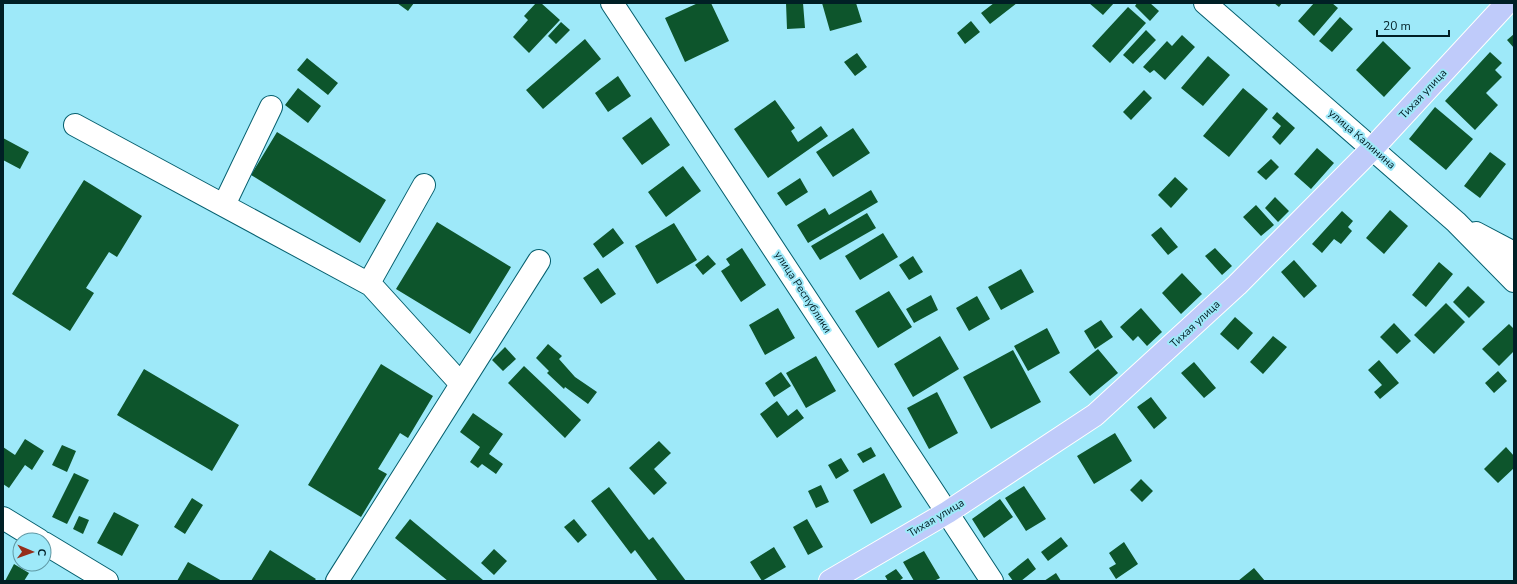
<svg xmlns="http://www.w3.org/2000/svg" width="1517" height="584" font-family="'Nunito Sans',sans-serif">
<rect width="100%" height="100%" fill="#9ee9f9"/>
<path fill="#0d552c" d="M397,3H414L408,11Z
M536,3H541L560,20L529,53L513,37L528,20L524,16Z
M698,3H711L729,41L685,62L665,18Z
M786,3H803L805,28L787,29Z
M822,3H856L862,22L830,31Z
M994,3H1017L990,24L981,13Z
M1089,3H1114L1103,15Z
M1137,3H1150L1159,11L1150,21L1135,6Z
M1274,3H1282L1279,7Z
M1314,3H1332L1338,8L1314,36L1298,21Z
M1128,7L1146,23L1110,63L1092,46Z
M1340,17L1353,29L1332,52L1319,41Z
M971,21L980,32L965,44L957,33Z
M561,22L570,30L556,44L548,36Z
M1146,30L1156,40L1133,64L1123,55Z
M1514,34V48L1507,40Z
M1182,35L1195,47L1165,80L1154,70L1150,73L1143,67L1167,41L1172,46Z
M585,39L601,59L543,109L526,90Z
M1383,41L1411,68L1384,97L1356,70Z
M1490,52L1502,63L1495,70L1502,77L1486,93L1498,105L1475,130L1445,101Z
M857,53L867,67L855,76L844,62Z
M1208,56L1230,75L1203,106L1181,88Z
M307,58L338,83L328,95L297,70Z
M618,76L631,96L608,112L595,93Z
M298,88L321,106L308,123L285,105Z
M1243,88L1268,109L1229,157L1203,136Z
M1144,90L1152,98L1131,120L1123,112Z
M775,100L795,128L791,131L798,142L821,126L828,136L768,178L734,129Z
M1435,107L1473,139L1446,170L1409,139Z
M1277,112L1295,128L1280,145L1272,137L1281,126L1272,118Z
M651,117L670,145L642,165L622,138Z
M853,128L870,153L833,177L816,152Z
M277,132L386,200L360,243L251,175Z
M3,138L29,152L20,169L3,160Z
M1317,148L1334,163L1311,189L1294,174Z
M1490,152L1506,164L1480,198L1464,186Z
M1271,159L1279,167L1266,180L1257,172Z
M683,166L701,191L666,217L648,192Z
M1175,177L1188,189L1171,208L1158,195Z
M800,178L808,192L786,206L777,193Z
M84,180L142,216L117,257L109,252L86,288L94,293L70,331L12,294Z
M871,190L878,202L808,243L797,225L825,208L829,215Z
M1275,197L1289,211L1278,222L1265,208Z
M1256,205L1274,225L1261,236L1243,217Z
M1390,210L1408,226L1384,254L1366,238Z
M1342,211L1353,221L1348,227L1352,231L1341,244L1334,239L1322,253L1312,244Z
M867,213L876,228L820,260L811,246Z
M437,222L511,267L470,334L396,289Z
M674,223L697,260L657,284L635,246Z
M1161,227L1178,247L1168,255L1151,235Z
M613,228L624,243L603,258L593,244Z
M883,233L898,257L860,280L845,256Z
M742,248L766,285L741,302L721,271L730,265L726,259Z
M1215,248L1232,266L1222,275L1205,256Z
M708,255L716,264L703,275L695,265Z
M913,256L923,272L909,280L899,265Z
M1294,260L1317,286L1304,298L1281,272Z
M1439,262L1453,274L1426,307L1412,295Z
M598,268L616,294L601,304L583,278Z
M1021,269L1034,292L1001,310L988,287Z
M1182,273L1202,294L1181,314L1162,293Z
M1468,286L1485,302L1469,318L1453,302Z
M889,291L912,327L878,348L855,311Z
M931,295L938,310L914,323L906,309Z
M977,296L990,319L969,331L956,308Z
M1446,303L1465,322L1434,354L1414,335Z
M778,308L795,338L765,355L749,325Z
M1141,308L1162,332L1147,346L1138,336L1133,341L1120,327Z
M1235,317L1253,333L1238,350L1220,334Z
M1101,320L1113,337L1095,349L1084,331Z
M1394,323L1411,341L1397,354L1380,337Z
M1509,324L1514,329V351L1499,366L1482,349Z
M1047,328L1060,353L1028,371L1014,346Z
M940,336L959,369L913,397L894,364Z
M1273,336L1287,347L1263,374L1250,362Z
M548,344L562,356L559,359L575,377L597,392L588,404L565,387L564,389L547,373L549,371L536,358Z
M505,347L516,359L503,371L492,360Z
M1098,349L1118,373L1090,396L1069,372Z
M1013,350L1041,402L991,429L963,377Z
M816,356L836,391L806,408L786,373Z
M1379,360L1399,383L1380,399L1374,392L1382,385L1368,370Z
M1194,362L1216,388L1204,398L1181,373Z
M381,364L433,396L408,438L400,433L378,469L387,474L361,517L308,485Z
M524,366L581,420L565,438L508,383Z
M144,369L239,425L212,471L117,415Z
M1498,371L1507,381L1494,393L1485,383Z
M781,372L791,386L774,397L765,383Z
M937,392L958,433L929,449L907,408Z
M1151,397L1167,418L1154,429L1137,407Z
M777,401L788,416L797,409L804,418L777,438L760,414Z
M473,413L503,434L489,454L503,464L496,474L482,464L478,468L470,462L480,447L460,432Z
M1115,433L1132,461L1094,484L1077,456Z
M25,439L44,451L32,470L25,465L9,488L3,484V447L15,455Z
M659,441L671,453L654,469L667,483L654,495L629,468Z
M62,445L76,451L67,472L52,465Z
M871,447L876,456L863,463L857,454Z
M1506,447L1514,456V468L1498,483L1484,469Z
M841,458L849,471L836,479L828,465Z
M74,473L89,480L67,524L52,517Z
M884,473L902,507L871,524L853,490Z
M1141,479L1153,491L1142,502L1130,490Z
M821,485L829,502L816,508L808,491Z
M1024,486L1046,519L1026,531L1005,498Z
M609,487L649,540L653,537L686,581H658L635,550L631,554L591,501Z
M192,498L203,505L185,534L174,527Z
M1000,499L1013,517L984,538L972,519Z
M114,512L139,525L122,556L97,543Z
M79,516L89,520L83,534L73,529Z
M410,519L483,580L482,581H448L395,538Z
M574,519L587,535L578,543L564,527Z
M807,519L823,547L808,555L793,527Z
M1061,537L1068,546L1048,561L1041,552Z
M1124,542L1138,564L1116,579L1109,568L1116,564L1109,553Z
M774,547L786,567L762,581L750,562Z
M494,549L507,561L494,575L481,563Z
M270,550L316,579L314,581H251Z
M924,551L940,578L934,581H914L903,562Z
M1028,558L1036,569L1021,581H1013L1008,574Z
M188,562L222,581H177Z
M14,564L29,573L24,581H5Z
M1254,568L1265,581H1238Z
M896,569L903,578L899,581H888L885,576Z
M1056,573L1061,581H1044Z"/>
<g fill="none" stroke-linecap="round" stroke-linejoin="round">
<defs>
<path id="minor" d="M612,3L992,581
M1205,3L1456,222L1514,281
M75,125L371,285L461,384
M224,205L271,107
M1476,233L1514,253
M369,283L424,185
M3,518L39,540
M44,543L107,581
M337,581L539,261"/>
<path id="major" d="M830,581L948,512L1095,415L1237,285L1372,149L1507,3"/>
</defs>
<use href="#minor" stroke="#055f6e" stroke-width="24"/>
<use href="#major" stroke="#fff" stroke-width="24"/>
<use href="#minor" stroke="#fff" stroke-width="22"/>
<use href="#major" stroke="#bfcbfa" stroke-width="22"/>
</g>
<g text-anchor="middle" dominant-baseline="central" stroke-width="4" stroke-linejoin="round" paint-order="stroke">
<g font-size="11" fill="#001f25" stroke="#9ee9f9">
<text transform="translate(1423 94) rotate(-47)">Тихая улица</text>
<text transform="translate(1362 139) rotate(41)">улица Калинина</text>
<text transform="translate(803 292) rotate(57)">улица Республики</text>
<text transform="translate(1195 324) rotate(-43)">Тихая улица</text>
<text transform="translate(936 518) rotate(-31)">Тихая улица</text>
</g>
</g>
<rect width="1517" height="584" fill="none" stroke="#001f25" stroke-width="8"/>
<g transform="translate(32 552) rotate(92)"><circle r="19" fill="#9ee9f9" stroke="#5f98a4"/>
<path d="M0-3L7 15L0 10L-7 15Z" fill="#962d1a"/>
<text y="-6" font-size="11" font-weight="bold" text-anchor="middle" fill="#001f25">С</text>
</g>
<path d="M1377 30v6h72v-6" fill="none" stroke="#001f25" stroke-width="2"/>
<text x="1383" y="30" font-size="12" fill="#001f25" stroke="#9ee9f9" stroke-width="3" paint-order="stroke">20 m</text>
</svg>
